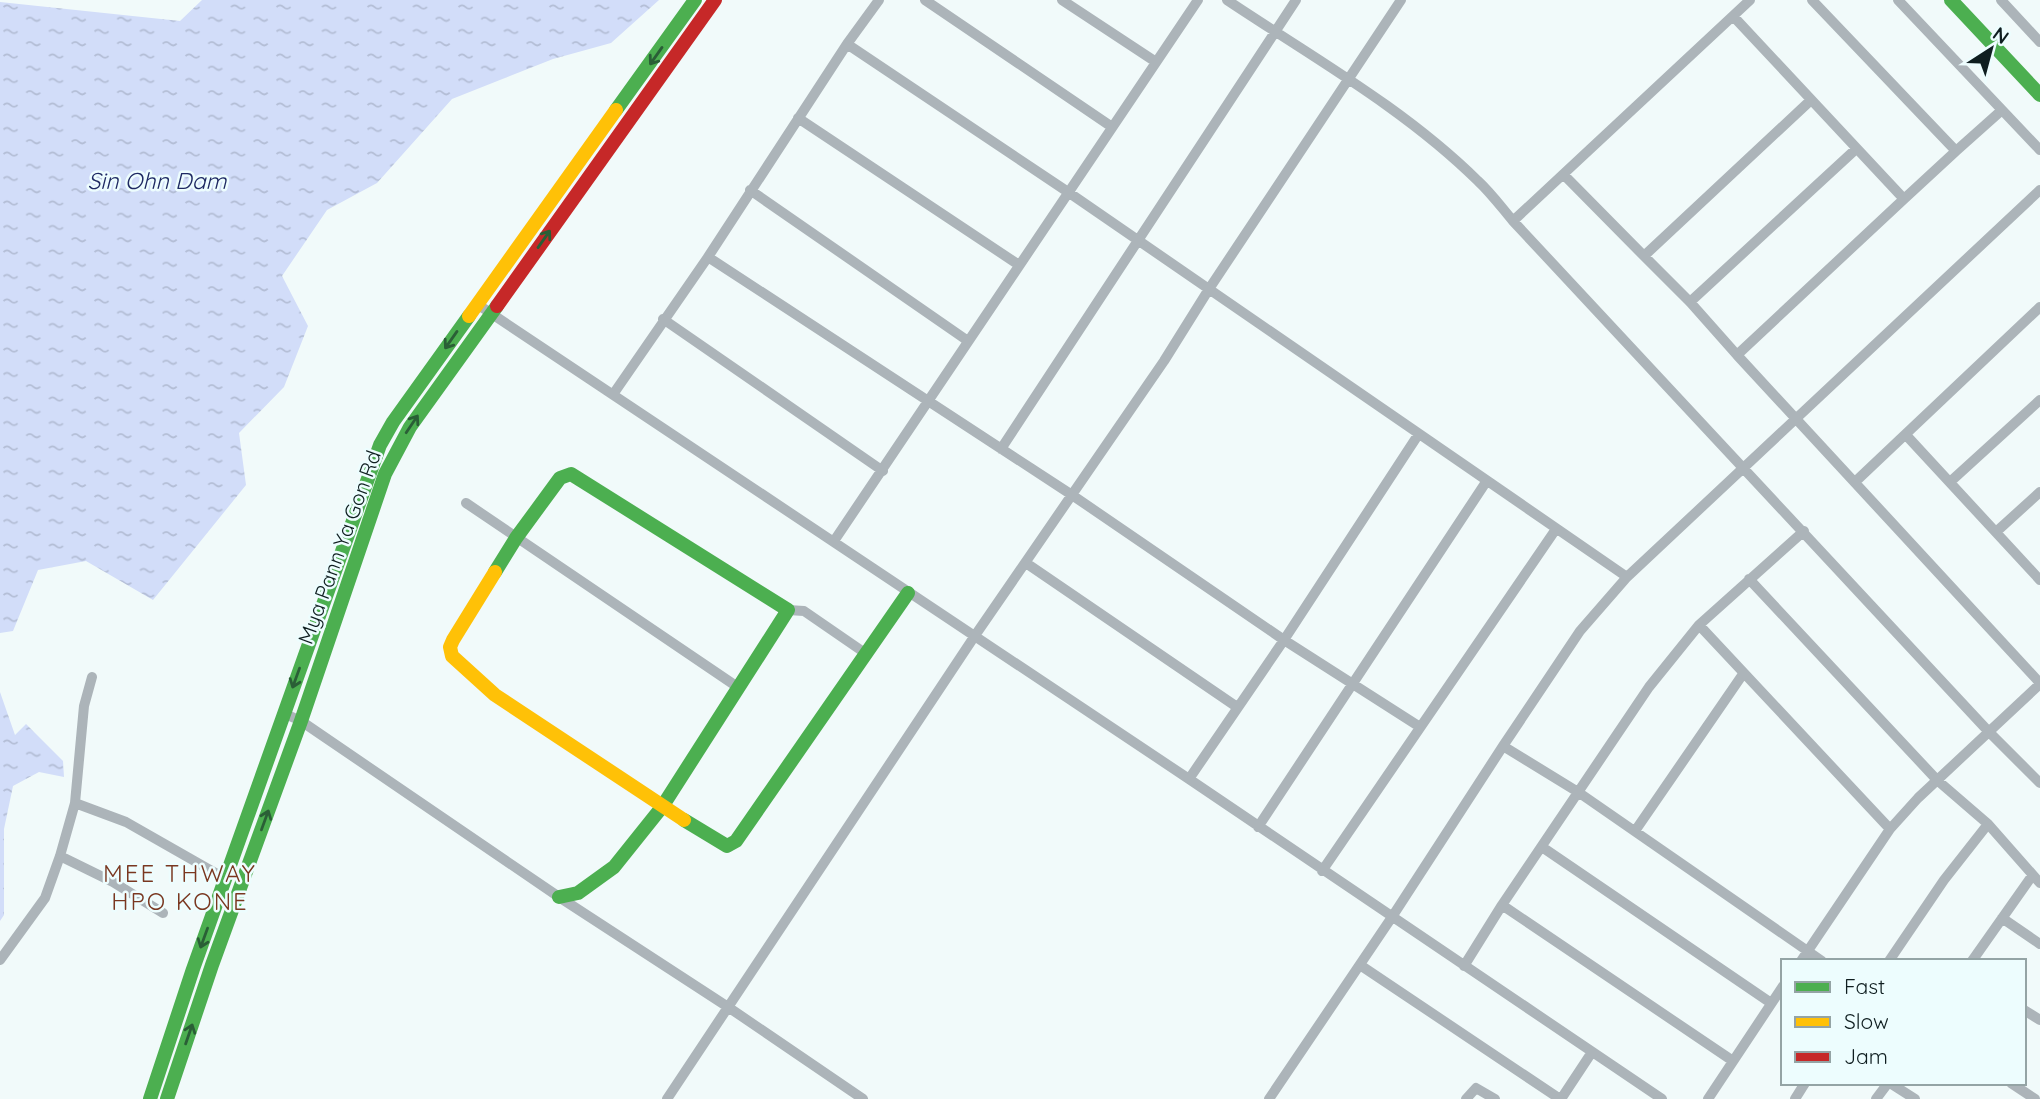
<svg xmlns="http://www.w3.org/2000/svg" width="2040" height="1099" font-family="Quicksand,sans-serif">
<defs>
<pattern id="water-ripples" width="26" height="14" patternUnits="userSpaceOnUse" patternTransform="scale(1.75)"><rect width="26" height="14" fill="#d2ddf9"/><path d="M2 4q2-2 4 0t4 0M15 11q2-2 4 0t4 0" fill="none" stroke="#b3bdd5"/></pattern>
</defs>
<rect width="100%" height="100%" fill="#f1fafa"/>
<path fill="url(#water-ripples)" d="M202,0H659L611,43L553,59L452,99L377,183L327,210L282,276L308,326L284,387L239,433L246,485L153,600L86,561L38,570L13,631L0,633V2L180,21Z
M0,692L15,735L26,724L63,761L64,777L39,772L13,786L4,829V915L0,921Z"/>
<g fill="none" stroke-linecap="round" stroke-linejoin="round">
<path stroke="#acb4b9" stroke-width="10" d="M925,0L1112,127
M1062,0L1156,62
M1227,0C1312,57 1404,108 1478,181C1491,193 1502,208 1513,221L1989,732L2040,783
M1812,0L1956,151L2002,110
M1898,0L2040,150
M2001,0L2040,42
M1733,16L1904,199L1956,151
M847,44L1068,192L1627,577
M798,118L1019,265
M1564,175L1644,256
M750,190L968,341
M1904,199L1737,355L2040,683
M1513,221L1750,0
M708,257L1072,495L1284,640L1420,727
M1690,302L1856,149
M477,304L1189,779L1662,1099
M663,319L883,471
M1737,355L1690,302L1644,256L1811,100
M614,393L708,257L847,44L879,0
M1906,435L2040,580
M1001,449L1296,0
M1855,482L2040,307
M1950,482L2040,400
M466,503L739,688
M1996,532L2040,492
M834,541L1198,0
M1026,563L1237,707
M1749,579L1937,780L1988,824L2040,883
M788,610L804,611L865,653
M1699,625L1890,829
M283,713L301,721L559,897L728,1007L863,1099
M1503,746L1578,792L1822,961
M1189,779L1284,640L1418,435
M75,803L126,822L226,879
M1258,827L1486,482
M1635,831L1743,674
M1542,847L1771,1003
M60,856L113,882L163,913
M1322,871L1556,529
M1502,905L1733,1061
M2002,918L2040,944
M0,960L45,898L60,856L75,803L84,706L92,677
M1801,961L1890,829L1918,798L2040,684
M1889,961L1944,880L1988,824
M1972,961L2032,876
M1360,965L1560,1099
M1464,966L1502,905L1649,687L1699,625L1804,531
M2024,1010L2040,1020
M1890,1083L1915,1099
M2011,1083L2035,1099
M667,1099L974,637L1164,361L1209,289L1401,0
M1269,1099L1392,917L1503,746L1580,631L1627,577L2040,190
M1466,1099L1476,1088L1495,1099
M1561,1099L1592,1052
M1708,1099L1783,986
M1795,1099L1805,1083
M1876,1099L1888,1083"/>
<path stroke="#4caf50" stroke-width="14" d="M1951,0L2040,95
M616,110L695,0
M495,572L516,538L560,478L571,474L788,610L662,807L614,867L578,893L559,897
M684,820L727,846L736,841L908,593
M150,1099L193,969L380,445L393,422L469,316
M167,1099L212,965L301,721L385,474L410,427L497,306"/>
<path stroke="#ffc107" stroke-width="14" d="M469,316L616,110
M495,572L453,640L450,647L452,656L495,695L684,820"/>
<path stroke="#c62828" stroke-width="14" d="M497,306L715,0"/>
</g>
<defs><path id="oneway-shaft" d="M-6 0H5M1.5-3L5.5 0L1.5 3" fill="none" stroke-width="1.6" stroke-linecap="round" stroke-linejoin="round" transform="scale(1.75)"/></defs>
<g stroke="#2a5f36">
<use href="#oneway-shaft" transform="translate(656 56) rotate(125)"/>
<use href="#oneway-shaft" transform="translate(544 239) rotate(-55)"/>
<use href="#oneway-shaft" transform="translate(451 340) rotate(125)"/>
<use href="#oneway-shaft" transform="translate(412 424) rotate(-56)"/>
<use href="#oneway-shaft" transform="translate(296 678) rotate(110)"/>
<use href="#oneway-shaft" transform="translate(265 820) rotate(-70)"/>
<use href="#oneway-shaft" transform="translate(204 938) rotate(110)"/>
<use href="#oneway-shaft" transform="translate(189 1034) rotate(-71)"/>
</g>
<g text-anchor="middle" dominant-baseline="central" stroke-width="5" stroke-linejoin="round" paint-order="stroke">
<g font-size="21" fill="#0f1e20" stroke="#edfdfe">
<text transform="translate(339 547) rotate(-70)">Mya Pann Ya Gon Rd</text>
</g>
<g font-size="23" font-style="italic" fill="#1e2963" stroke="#edfdfe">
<text x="157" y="180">Sin Ohn Dam</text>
</g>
<g font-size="24" letter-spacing="2" fill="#7a3720" stroke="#edfdfe">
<text x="180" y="873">MEE THWAY<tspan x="180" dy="28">HPO KONE</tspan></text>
</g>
</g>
<rect x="1781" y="959" width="245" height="126" fill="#edfdfe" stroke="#94a4a5" stroke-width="2"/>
<rect x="1795" y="982" width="35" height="10" fill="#4caf50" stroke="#94a4a5" stroke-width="2"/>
<text x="1844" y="994" font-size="21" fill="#0f1e20">Fast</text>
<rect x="1795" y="1017" width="35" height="10" fill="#ffc107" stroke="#94a4a5" stroke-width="2"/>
<text x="1844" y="1029" font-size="21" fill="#0f1e20">Slow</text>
<rect x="1795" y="1052" width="35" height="10" fill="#c62828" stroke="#94a4a5" stroke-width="2"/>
<text x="1844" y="1064" font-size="21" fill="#0f1e20">Jam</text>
<g transform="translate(1991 49) rotate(36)" stroke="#edfdfe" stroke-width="5" paint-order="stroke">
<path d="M0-5L12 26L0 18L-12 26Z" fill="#0f1e20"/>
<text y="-10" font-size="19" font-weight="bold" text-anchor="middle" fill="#0f1e20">N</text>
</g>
</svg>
